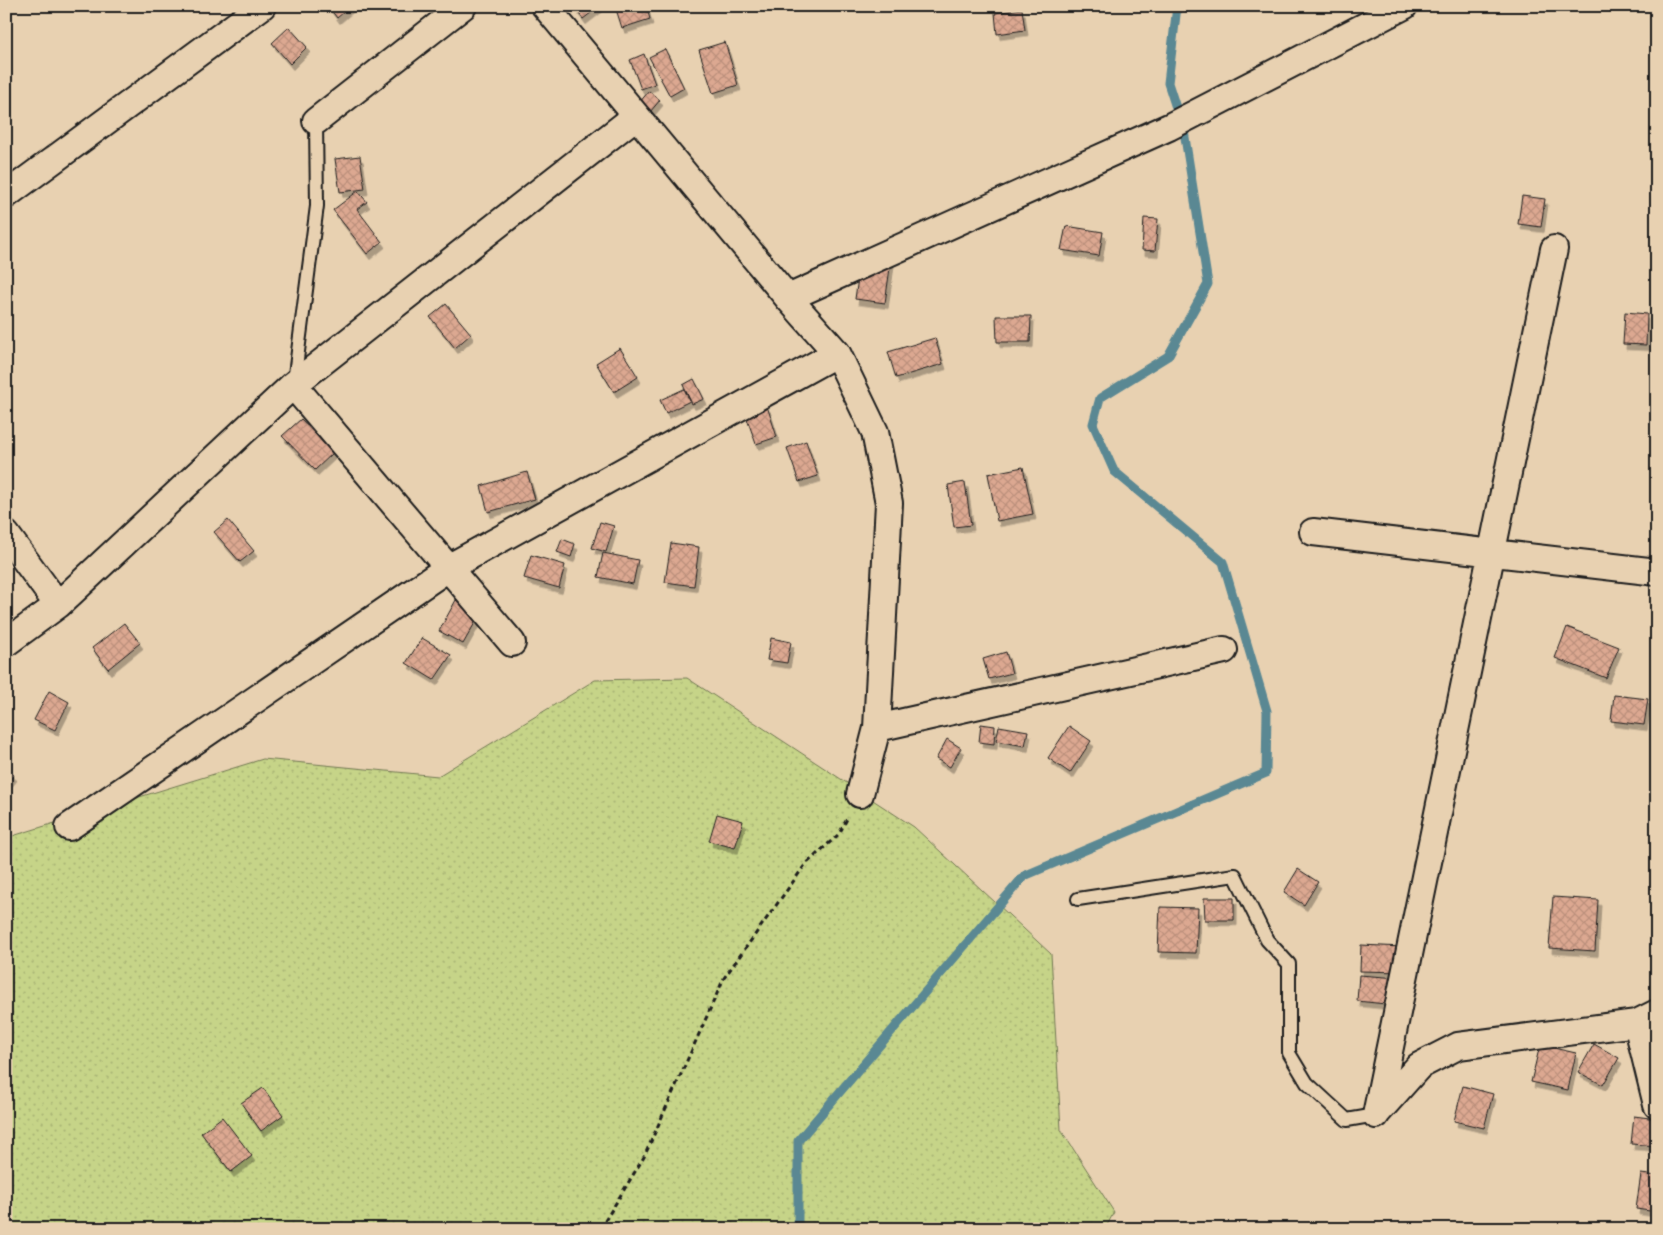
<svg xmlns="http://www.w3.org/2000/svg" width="1663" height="1235" font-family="'Architects Daughter',sans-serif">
<defs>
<pattern id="grass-dots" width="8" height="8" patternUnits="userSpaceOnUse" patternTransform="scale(1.25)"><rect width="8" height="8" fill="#c6d488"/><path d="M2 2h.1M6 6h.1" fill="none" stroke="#aab575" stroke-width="1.8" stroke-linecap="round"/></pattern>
<pattern id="building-cross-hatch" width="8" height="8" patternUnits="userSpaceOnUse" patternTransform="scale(1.25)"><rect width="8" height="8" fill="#dca891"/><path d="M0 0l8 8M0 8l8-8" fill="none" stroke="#bc907c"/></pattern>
<filter id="shadow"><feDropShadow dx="3" dy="5.5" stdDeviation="0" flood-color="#0004"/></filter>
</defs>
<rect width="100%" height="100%" fill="#e8d1b1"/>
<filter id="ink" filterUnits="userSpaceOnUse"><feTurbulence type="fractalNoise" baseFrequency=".02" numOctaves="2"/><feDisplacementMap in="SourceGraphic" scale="10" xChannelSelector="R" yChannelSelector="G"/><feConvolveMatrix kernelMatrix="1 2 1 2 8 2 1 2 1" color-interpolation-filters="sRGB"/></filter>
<g filter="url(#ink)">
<path fill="url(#grass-dots)" stroke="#717852" d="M687,678L914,827L1051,954L1061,1130L1114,1212L1105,1229H6V838L263,759L438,776L595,680Z"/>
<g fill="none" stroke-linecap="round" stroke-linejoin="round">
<path stroke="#5a8893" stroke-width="9" d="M1177,6L1168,83L1179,117
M798,1229V1141L1024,876L1266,773L1267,711L1223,562L1114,471L1093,424L1100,398L1168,356L1208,284L1184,131"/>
</g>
<path fill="url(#building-cross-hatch)" stroke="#1c1c1c" filter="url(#shadow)" d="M328,6H351L337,18Z
M573,6H600L583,19Z
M615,6H646L650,19L622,28Z
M1022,9L1025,30L997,34L995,13Z
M289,27L307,47L290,64L272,43Z
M725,42L738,85L713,93L699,50Z
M665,49L684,88L670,96L649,57Z
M644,54L655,84L641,89L630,60Z
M649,91L660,100L650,112L639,103Z
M360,156L365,189L340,192L335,159Z
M358,191L367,202L357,209L382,242L367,254L333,210Z
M1522,196L1545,199L1541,227L1518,224Z
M1144,218L1158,219L1155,251L1142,250Z
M1066,226L1103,232L1099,256L1061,250Z
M861,257L891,261L885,303L855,299Z
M446,304L471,334L455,348L430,317Z
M1625,312L1647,314L1646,345L1623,344Z
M996,316H1031L1030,342H997Z
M935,338L943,364L896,378L888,352Z
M620,348L638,377L614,392L596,363Z
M694,379L704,399L692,404L683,385Z
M684,389L690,401L666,413L660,400Z
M767,406L777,437L756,444L745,413Z
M301,419L333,453L315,470L282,436Z
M806,441L818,476L799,482L787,448Z
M1023,467L1033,514L997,521L988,474Z
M527,472L535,499L488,512L481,486Z
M965,482L971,525L954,527L948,485Z
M228,520L254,551L240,562L214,532Z
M600,522L614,526L606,552L592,548Z
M562,539L575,544L571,557L557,552Z
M671,543L699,547L694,586L665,582Z
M603,553L638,560L633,584L598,577Z
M531,555L565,565L559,588L524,578Z
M456,600L480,614L463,644L439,631Z
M124,623L140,643L108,669L92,648Z
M1567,627L1619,647L1606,678L1555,658Z
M422,638L451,655L434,680L406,663Z
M771,638L791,642L787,663L767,660Z
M1006,652L1012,673L989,679L983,659Z
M49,691L69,702L55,730L34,720Z
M1614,695L1648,699L1644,725L1611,721Z
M981,724L995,726L994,744L979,742Z
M999,726L1028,731L1025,746L996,741Z
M1069,726L1091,741L1070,773L1048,758Z
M947,739L961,748L950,767L936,759Z
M6,769L14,775L6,785Z
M717,814L743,821L735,848L709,841Z
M1298,869L1318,882L1304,905L1284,892Z
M1553,897L1598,900L1595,951L1549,948Z
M1204,898H1234V920H1205Z
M1160,907L1198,908L1196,953L1158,952Z
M1361,945L1403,947L1402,972L1360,971Z
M1359,975L1398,978L1395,1005L1357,1001Z
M1594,1044L1619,1058L1603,1085L1578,1072Z
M1540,1045L1576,1053L1568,1090L1531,1082Z
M1463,1086L1493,1094L1484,1128L1454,1121Z
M263,1088L283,1115L261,1131L241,1103Z
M1634,1116L1657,1119V1146L1631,1144Z
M222,1117L252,1156L231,1172L201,1133Z
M1641,1174L1657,1176V1212L1636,1209Z
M1598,1223L1599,1229H1567V1226Z"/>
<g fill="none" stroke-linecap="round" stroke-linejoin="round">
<defs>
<path id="service" d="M294,382L317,206L316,121
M1078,899L1235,875L1267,940L1289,964V1053L1307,1083L1347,1120L1376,1115"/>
<path id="minor" d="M545,6L788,298L837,353L875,432L889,503L877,728L860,794
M316,121L463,6
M6,195L262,6
M788,298L1169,127L1404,6
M293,385L512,643
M1313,532L1657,572
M6,534L58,605
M6,643L58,605L293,385L636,116
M877,728L1224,650
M69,827L448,568L837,353
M1637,1023L1657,1105
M1377,1113L1419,1066L1458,1046L1637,1023L1657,1013
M1376,1115L1554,249"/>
</defs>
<use href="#service" stroke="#1c1c1c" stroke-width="16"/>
<use href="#minor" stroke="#1c1c1c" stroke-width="30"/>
<path stroke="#1c1c1c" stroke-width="3" stroke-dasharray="5 4" stroke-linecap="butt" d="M600,1229L644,1157L724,978L805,865L839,834L848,817"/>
<use href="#service" stroke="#e8d1b1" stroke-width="12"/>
<use href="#minor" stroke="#e8d1b1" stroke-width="26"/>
</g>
</g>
<rect width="1663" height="1235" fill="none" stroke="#e8d1b1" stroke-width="25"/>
<rect x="12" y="12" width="1638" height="1210" fill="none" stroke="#1c1c1c" stroke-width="2" filter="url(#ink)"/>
</svg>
